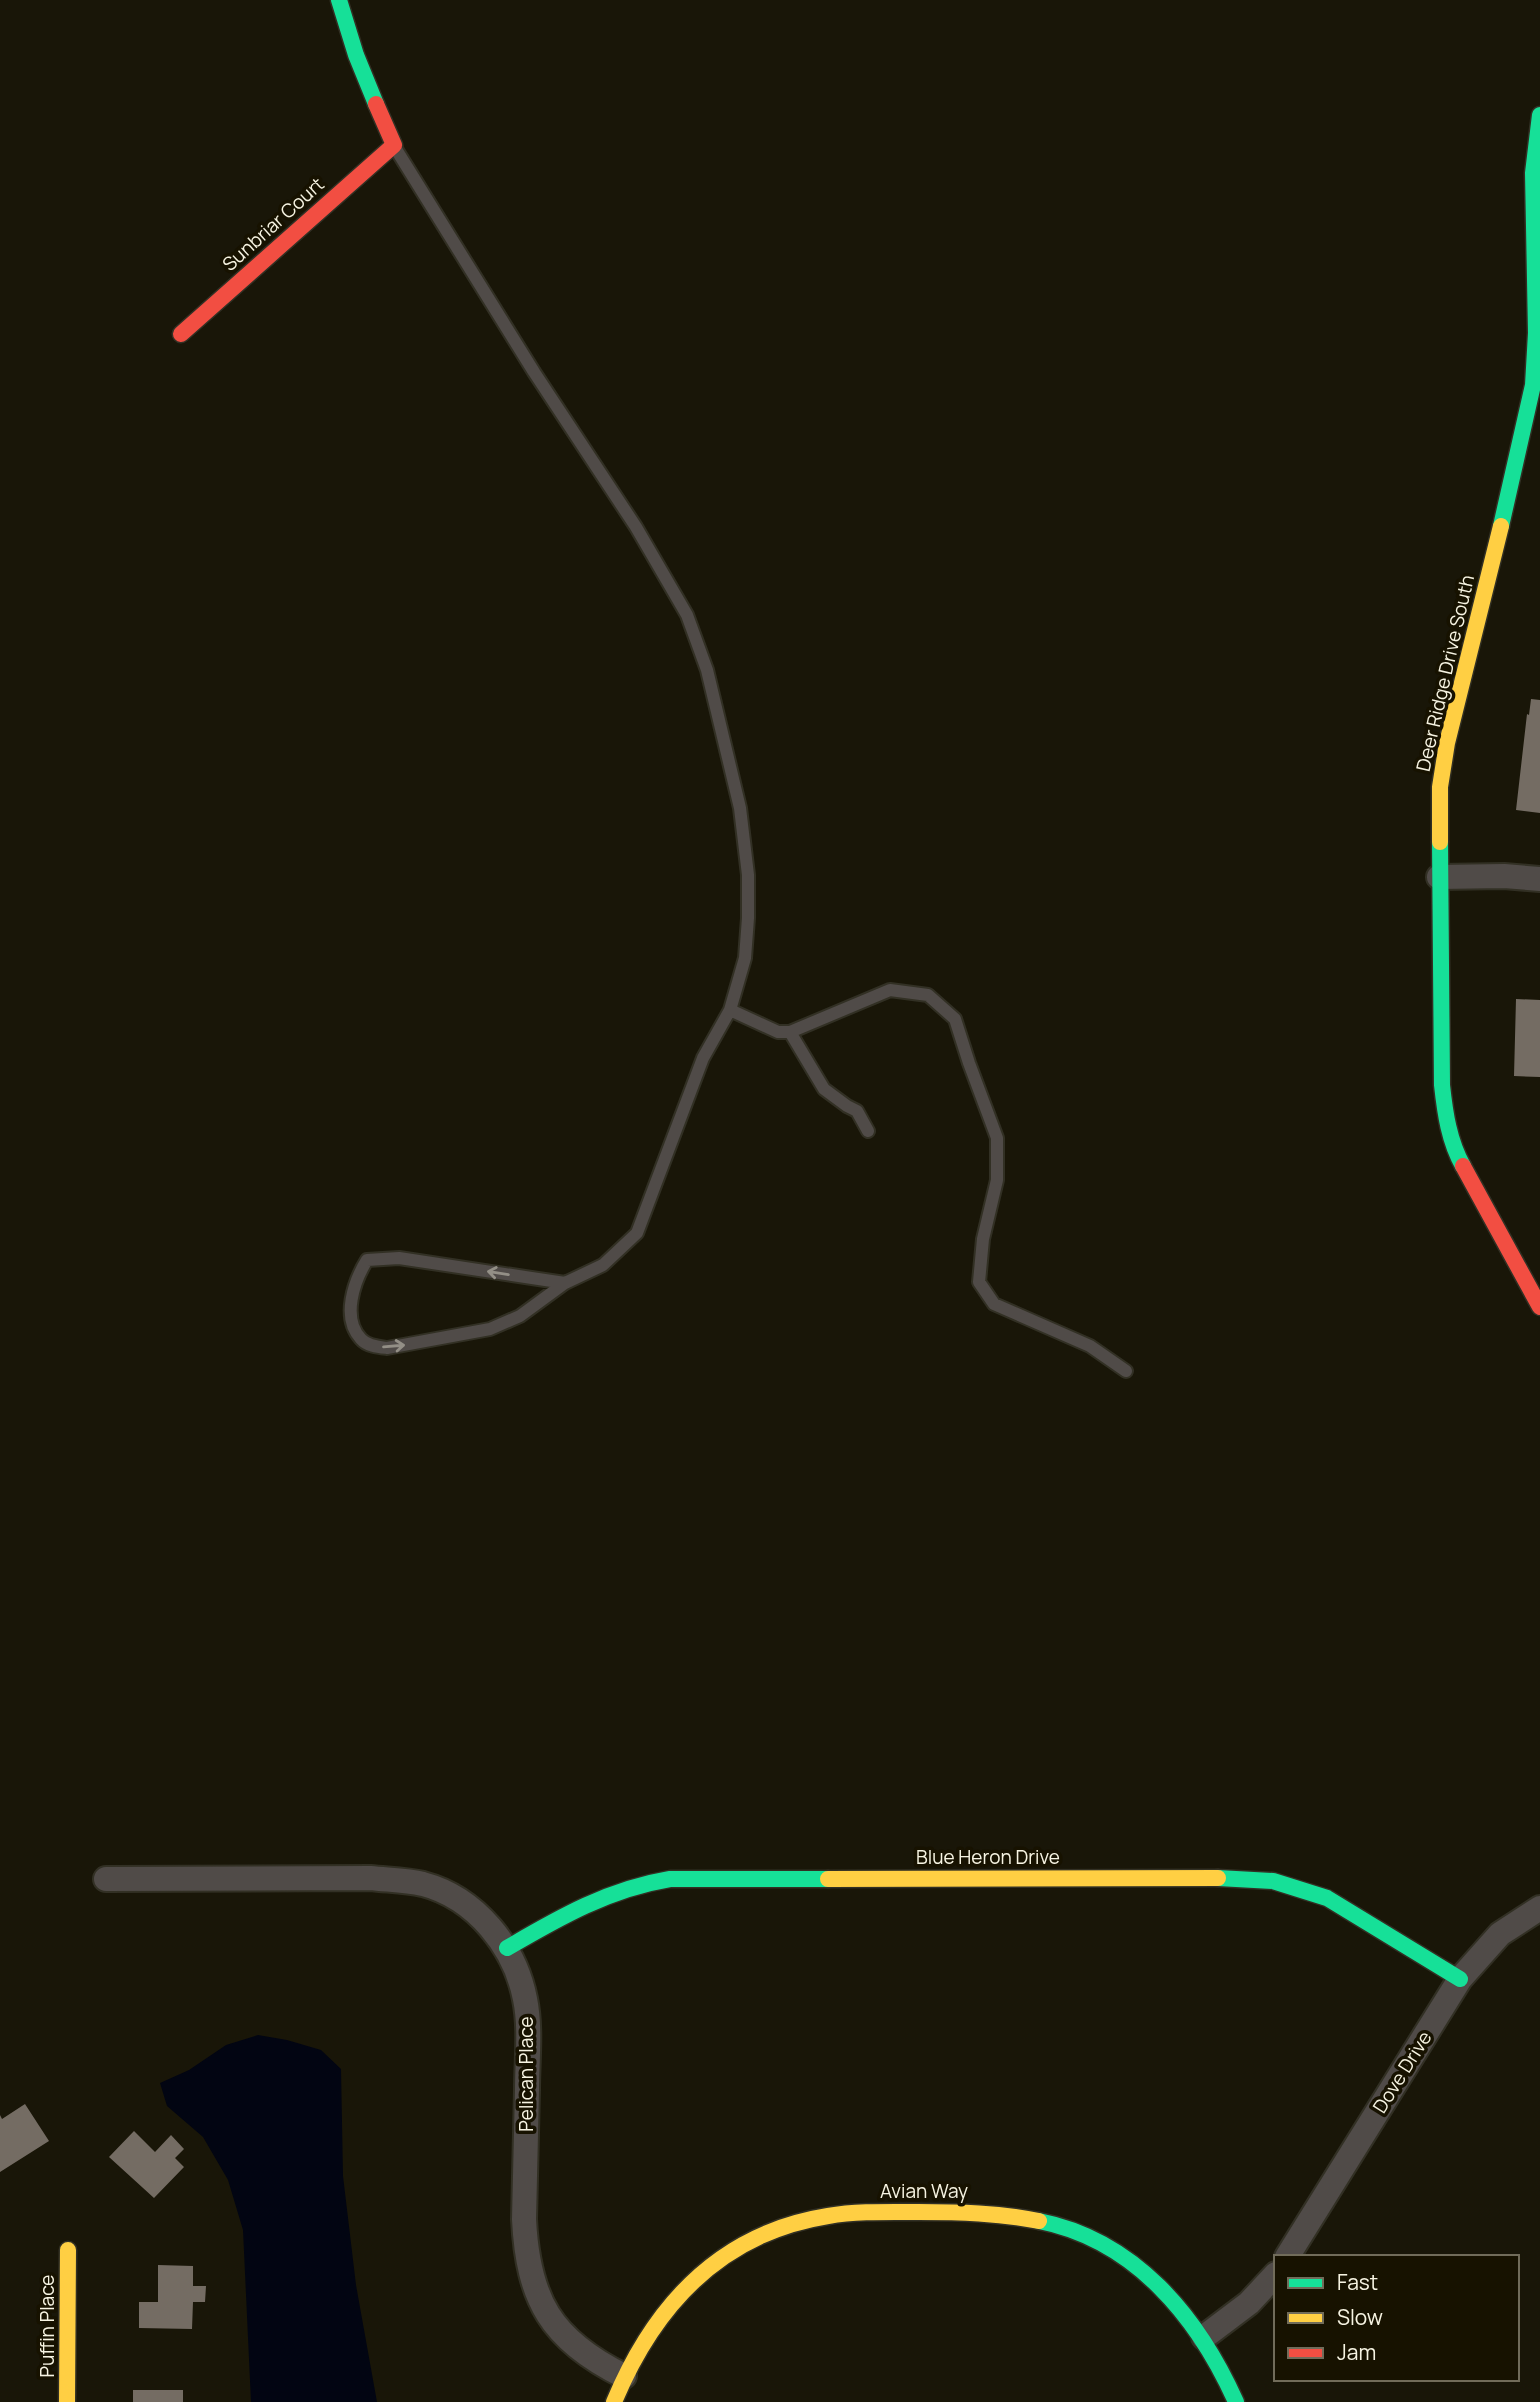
<svg xmlns="http://www.w3.org/2000/svg" width="1540" height="2402" font-family="Manrope,sans-serif">
<rect width="100%" height="100%" fill="#191608"/>
<path fill="#020512" d="M258,2035L287,2040L321,2050L341,2069L343,2176L356,2285L377,2402H251L243,2230L228,2180L203,2137L167,2106L160,2083L189,2070L226,2045Z"/>
<path fill="#746c63" d="M1531,699L1540,700V813L1516,810L1527,714L1529,715Z
M1516,999L1540,1000V1077L1514,1076Z
M25,2104L49,2141L0,2172V2115L2,2119Z
M134,2131L155,2152L171,2135L184,2149L175,2158L184,2167L154,2198L109,2157Z
M158,2265L193,2266V2286H206L205,2302H193L192,2329L139,2328V2302H158Z
M133,2390H183V2402H133Z"/>
<g fill="none" stroke-linecap="round" stroke-linejoin="round">
<defs>
<path id="lane" d="M394,146L534,372L636,527L687,615L707,670L740,808L748,875V918L745,958L730,1010L703,1058L637,1233L603,1265L565,1283L520,1316L490,1329L387,1348C378,1347 367,1346 361,1339C341,1318 354,1281 367,1260L399,1258L565,1283
M730,1010L778,1032H790L890,990L928,995L955,1019L969,1063L997,1138V1180L983,1239L979,1282L994,1304L1090,1346L1126,1371
M790,1032L824,1089L847,1106L857,1111L868,1131"/>
<path id="street" d="M1439,877L1504,876L1540,879
M106,1879L370,1878C388,1880 406,1880 423,1884C476,1898 515,1947 525,1999C531,2028 527,2061 527,2090C526,2133 525,2176 524,2219C528,2300 551,2340 624,2376
M1287,2257L1460,1979L1500,1934L1540,1908
M1204,2337L1249,2303L1276,2274"/>
<path id="fast" d="M339,0L356,55L376,104
M1501,526L1533,385L1536,333L1533,173L1540,115
M1440,842L1442,1085C1445,1113 1449,1141 1463,1166
M1218,1878L1273,1881L1327,1898L1460,1979
M507,1948C560,1917 609,1889 670,1879H828
M1039,2221C1135,2240 1198,2317 1236,2402"/>
<path id="slow" d="M1440,842V787L1447,743L1501,526
M828,1879L1218,1878
M67,2402L68,2250
M614,2402C654,2306 720,2233 828,2216C857,2211 888,2212 918,2212C959,2212 999,2213 1039,2221"/>
<path id="jam" d="M181,334L394,145L376,104
M1463,1166L1540,1307"/>
</defs>
<use href="#lane" stroke="#323024" stroke-width="16"/>
<use href="#street" stroke="#323024" stroke-width="28"/>
<use href="#fast" stroke="#323024" stroke-width="19"/>
<use href="#slow" stroke="#323024" stroke-width="19"/>
<use href="#jam" stroke="#323024" stroke-width="19"/>
<use href="#lane" stroke="#504b48" stroke-width="12"/>
<use href="#street" stroke="#504b48" stroke-width="24"/>
<use href="#fast" stroke="#16e098" stroke-width="16"/>
<use href="#slow" stroke="#ffcf43" stroke-width="16"/>
<use href="#jam" stroke="#f24e42" stroke-width="16"/>
</g>
<defs><path id="oneway-shaft" d="M-6 0H5M1.5-3L5.5 0L1.5 3" fill="none" stroke-width="1.6" stroke-linecap="round" stroke-linejoin="round" transform="scale(1.75)"/></defs>
<g stroke="#938f86">
<use href="#oneway-shaft" transform="translate(498 1273) rotate(-171)"/>
<use href="#oneway-shaft" transform="translate(394 1346) rotate(-5)"/>
</g>
<g text-anchor="middle" dominant-baseline="central" stroke-width="7" stroke-linejoin="round" paint-order="stroke">
<g font-size="19" fill="#f7f4e2" stroke="#171200">
<text transform="translate(273 224) rotate(-42)">Sunbriar Court</text>
<text transform="translate(1445 673) rotate(-77)">Deer Ridge Drive South</text>
<text x="988" y="1857">Blue Heron Drive</text>
<text transform="translate(1402 2072) rotate(-58)">Dove Drive</text>
<text transform="translate(526 2074) rotate(-90)">Pelican Place</text>
<text x="924" y="2191">Avian Way</text>
<text transform="translate(47 2326) rotate(-90)">Puffin Place</text>
</g>
</g>
<rect x="1274" y="2255" width="245" height="126" fill="#171200" stroke="#716c5a" stroke-width="2"/>
<rect x="1288" y="2278" width="35" height="10" fill="#16e098" stroke="#716c5a" stroke-width="2"/>
<text x="1337" y="2290" font-size="21" fill="#f7f4e2">Fast</text>
<rect x="1288" y="2313" width="35" height="10" fill="#ffcf43" stroke="#716c5a" stroke-width="2"/>
<text x="1337" y="2325" font-size="21" fill="#f7f4e2">Slow</text>
<rect x="1288" y="2348" width="35" height="10" fill="#f24e42" stroke="#716c5a" stroke-width="2"/>
<text x="1337" y="2360" font-size="21" fill="#f7f4e2">Jam</text>
</svg>
